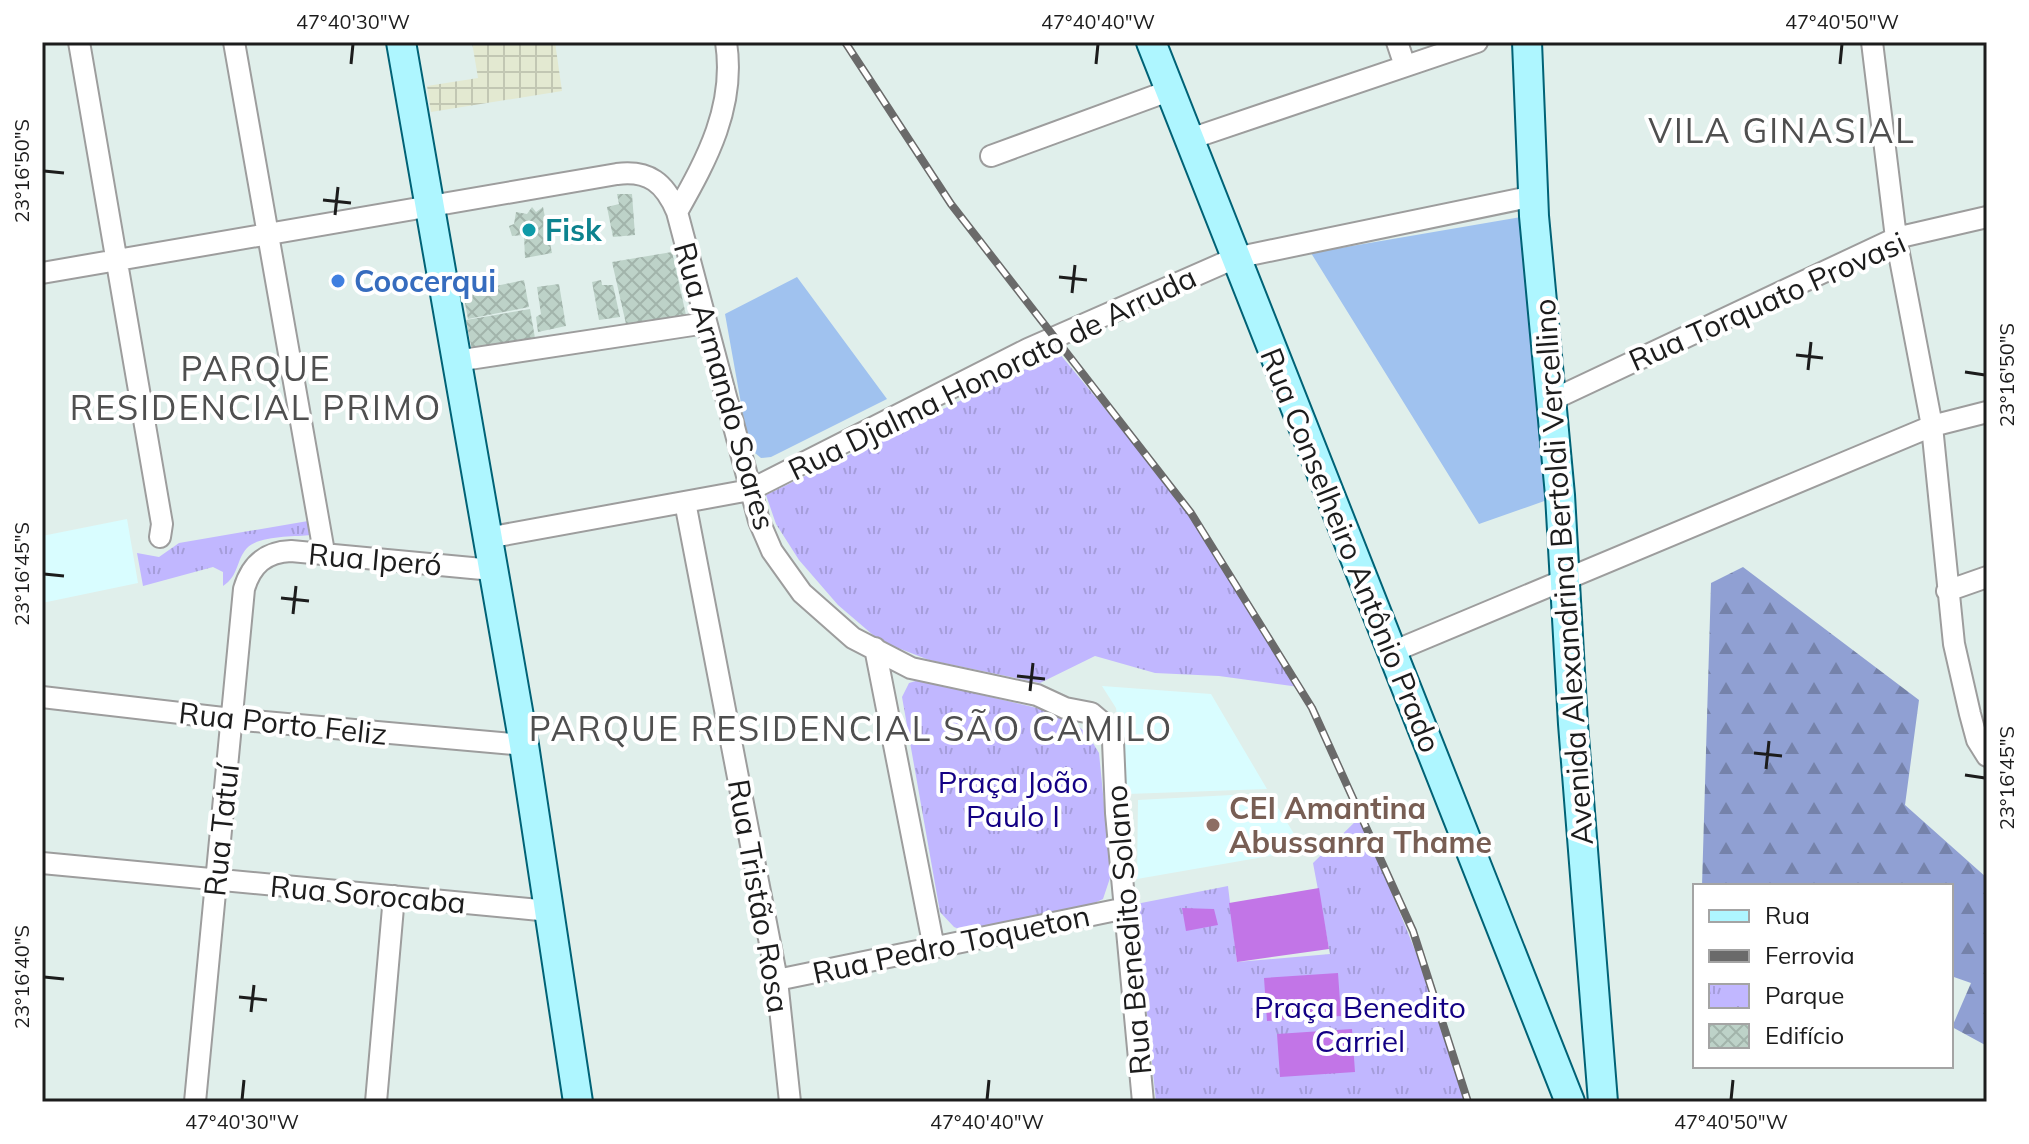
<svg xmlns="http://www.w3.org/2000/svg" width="2029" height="1144" font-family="Mulish,sans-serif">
<defs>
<pattern id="industrial-grid" width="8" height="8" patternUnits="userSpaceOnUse" patternTransform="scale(2)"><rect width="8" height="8" fill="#e3e9d1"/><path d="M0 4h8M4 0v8" fill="none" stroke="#c2c7b3"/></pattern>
<pattern id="forest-firs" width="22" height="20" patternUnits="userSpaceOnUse" patternTransform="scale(2)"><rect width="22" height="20" fill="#90a0d3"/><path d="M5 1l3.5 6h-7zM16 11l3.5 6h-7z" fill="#7582aa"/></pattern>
<pattern id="park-tufts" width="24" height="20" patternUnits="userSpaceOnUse" patternTransform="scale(2)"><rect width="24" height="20" fill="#c1b7ff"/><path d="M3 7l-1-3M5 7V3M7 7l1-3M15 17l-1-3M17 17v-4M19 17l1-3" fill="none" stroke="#a59dda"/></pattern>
<pattern id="building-cross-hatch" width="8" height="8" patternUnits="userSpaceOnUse" patternTransform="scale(2)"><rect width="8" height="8" fill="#bdd2c8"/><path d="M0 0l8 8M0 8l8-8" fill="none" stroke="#a2b4ab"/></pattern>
</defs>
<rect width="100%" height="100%" fill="#e0efeb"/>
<path fill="url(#industrial-grid)" d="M472,42H555L562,91L431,112L427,86L478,78Z"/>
<path fill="#d9fdff" d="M127,519L138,583L42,603V536Z
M1102,686L1211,694L1267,789L1127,794L1116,708Z
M1269,793L1304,850L1137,879L1138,800Z"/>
<path fill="#a0c2ef" d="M1521,217L1550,499L1479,524L1311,253Z
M797,277L887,399L771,457L761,458L749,448L725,314Z"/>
<path fill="url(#forest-firs)" d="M1743,567L1919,700L1905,805L1987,878V1046L1952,1027L1971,983L1951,976V886H1702L1711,583Z"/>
<path fill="url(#park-tufts)" d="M1059,353L1189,510L1299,687L1219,676L1155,673L1095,656L1040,683L929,660L880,641L838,605L799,560L776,524L766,495Z
M308,521L311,535C295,537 260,535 247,548C236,560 239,576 223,586V572L213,567L143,586L137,553L159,557L179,543Z
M919,680L1054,712L1073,721L1088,735L1099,753L1111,875L1103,899L1088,906L964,931L954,927L940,912L902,697L909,683Z
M1361,816L1439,1010L1464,1102H1156L1136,904L1228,886L1237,962L1330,954L1313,863Z"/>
<path fill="#c275e7" d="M1319,888L1329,949L1237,962L1229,903Z
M1182,908L1214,909L1218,925L1186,931Z
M1338,973L1341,1016L1267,1021L1264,978Z
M1352,1029L1355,1072L1280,1077L1277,1034Z"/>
<path fill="url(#building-cross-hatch)" d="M617,194H632L635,235L613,237L607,207L619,204Z
M532,207L536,212L543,207L552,253L525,258L524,235L512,236L509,226L514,224L516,212L527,214Z
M672,252L686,315L626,324L612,262Z
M524,280L529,307L468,319L463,293Z
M601,280L602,285H613L620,317L599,320L592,282Z
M559,284L566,326L538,332L536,317L541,314L537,287Z
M530,309L535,338L472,350L466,320Z"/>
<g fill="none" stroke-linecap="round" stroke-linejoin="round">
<defs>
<path id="street" d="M79,42L162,524L160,537
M234,42L324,552
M1397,42L1405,66
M1872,42L1896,238L1932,426L1954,644L1970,714L1977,740L1987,756
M1190,139L1477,42
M991,156L1171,90
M677,212C707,159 736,106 726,42
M42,273L617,174C649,170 665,183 677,212L759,521L772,551L802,593L853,638L911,668L1037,695L1065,708L1091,713L1104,724L1113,741L1116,813L1143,1102
M456,361L706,323
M1552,400L1896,238L1987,217
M685,502L777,980L790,1102
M487,538L750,490L1028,349L1235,258L1534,196
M1947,591L1987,577
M875,648L934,948
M1392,652L1932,426L1987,412
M42,697L232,719L524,745
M42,863L550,911
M777,980L1126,908
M195,1102L244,589C251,565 265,552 291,551L493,570
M376,1102L394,896"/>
<path id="secondary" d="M401,42L524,745L578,1102
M1151,42L1570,1102
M1527,42L1534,216L1560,495L1573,724L1603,1102"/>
</defs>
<use href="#street" stroke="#9d9d9d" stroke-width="24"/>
<use href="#secondary" stroke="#006276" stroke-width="32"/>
<use href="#street" stroke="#fff" stroke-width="20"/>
<use href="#secondary" stroke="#aef6ff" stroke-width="28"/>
<defs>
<path id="rail" d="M845,42L951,204L1191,513L1312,708L1413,931L1468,1102"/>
</defs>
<use href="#rail" stroke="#6a6a6a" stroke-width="8"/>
<use href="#rail" stroke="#fff" stroke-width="5" stroke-dasharray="15" stroke-linecap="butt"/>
</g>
<path fill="none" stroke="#1c1c1c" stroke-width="3" d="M351,64L353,44M1096,64L1098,44M1840,64L1842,44M44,171L64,173M323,200L351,203M335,215L338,187M1059,277L1087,280M1072,293L1075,265M1796,355L1823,358M1808,370L1811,342M1965,372L1985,375M44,574L64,576M281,598L309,601M293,614L296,586M1017,676L1045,679M1030,691L1033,663M1754,753L1782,756M1766,769L1769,741M1965,775L1985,778M44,977L64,979M239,997L267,1000M251,1012L254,985M242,1100L244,1080M987,1100L989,1080M1731,1100L1733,1080"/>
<circle fill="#0f9aa8" stroke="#fff" stroke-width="3" cx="529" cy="230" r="8"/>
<circle fill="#3f7fe0" stroke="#fff" stroke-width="3" cx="338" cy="281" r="8"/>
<circle fill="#8d6e63" stroke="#fff" stroke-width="3" cx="1213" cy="825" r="8"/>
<g text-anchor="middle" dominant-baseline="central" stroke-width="8" stroke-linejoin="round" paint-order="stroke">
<g font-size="30" font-weight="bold" fill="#0d838f" stroke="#fff" text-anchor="start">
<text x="545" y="230">Fisk</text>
</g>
<g font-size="30" font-weight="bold" fill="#366cbe" stroke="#fff" text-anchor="start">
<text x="354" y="281">Coocerqui</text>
</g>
<g font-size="30" fill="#1c1c1c" stroke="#fff">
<text transform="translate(1767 301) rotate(-24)">Rua Torquato Provasi</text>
<text transform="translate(992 373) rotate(-26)">Rua Djalma Honorato de Arruda</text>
<text transform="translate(725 386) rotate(74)">Rua Armando Soares</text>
<text transform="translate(1351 550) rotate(68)">Rua Conselheiro Antônio Prado</text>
<text transform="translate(375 559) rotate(5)">Rua Iperó</text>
<text transform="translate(1563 572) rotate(-94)">Avenida Alexandrina Bertoldi Vercellino</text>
<text transform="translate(283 723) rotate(6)">Rua Porto Feliz</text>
<text transform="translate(221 830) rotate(-84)">Rua Tatuí</text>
<text transform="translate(368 894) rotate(5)">Rua Sorocaba</text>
<text transform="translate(759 896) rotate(80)">Rua Tristão Rosa</text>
<text transform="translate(1128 930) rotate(-95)">Rua Benedito Solano</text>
<text transform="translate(951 944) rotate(-12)">Rua Pedro Toqueton</text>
</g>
<g font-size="30" fill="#130084" stroke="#fff">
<text x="1013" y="782">Praça João<tspan x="1013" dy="34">Paulo I</tspan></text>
<text x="1360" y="1007">Praça Benedito<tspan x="1360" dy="34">Carriel</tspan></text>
</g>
<g font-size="30" font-weight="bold" fill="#785e54" stroke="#fff" text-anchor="start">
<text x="1229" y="808">CEI Amantina<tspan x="1229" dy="34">Abussanra Thame</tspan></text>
</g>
<g font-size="34" letter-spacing="2" fill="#4f4f4f" stroke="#fff">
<text x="1782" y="130">VILA GINASIAL</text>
<text x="256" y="368">PARQUE<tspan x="256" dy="39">RESIDENCIAL PRIMO</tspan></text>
<text x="851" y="728">PARQUE RESIDENCIAL SÃO CAMILO</text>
</g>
</g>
<rect width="2029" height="1144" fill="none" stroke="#ffffff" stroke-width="88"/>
<rect x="1693" y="884" width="260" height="184" fill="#ffffff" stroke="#a4a4a4" stroke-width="2"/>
<rect x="1709" y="910" width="40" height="12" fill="#aef6ff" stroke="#a4a4a4" stroke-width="2"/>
<text x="1765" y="924" font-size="24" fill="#1c1c1c">Rua</text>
<rect x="1709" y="950" width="40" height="12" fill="#6a6a6a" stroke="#a4a4a4" stroke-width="2"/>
<text x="1765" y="964" font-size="24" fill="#1c1c1c">Ferrovia</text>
<rect x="1709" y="984" width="40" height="24" fill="url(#park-tufts)" stroke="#a4a4a4" stroke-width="2"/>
<text x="1765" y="1004" font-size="24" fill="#1c1c1c">Parque</text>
<rect x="1709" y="1024" width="40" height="24" fill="url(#building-cross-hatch)" stroke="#a4a4a4" stroke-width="2"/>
<text x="1765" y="1044" font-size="24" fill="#1c1c1c">Edifício</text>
<rect x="44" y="44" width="1941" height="1056" fill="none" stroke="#1c1c1c" stroke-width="3"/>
<g font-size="20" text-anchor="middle" fill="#1c1c1c">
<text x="353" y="29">47°40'30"W</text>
<text x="1098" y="29">47°40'40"W</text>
<text x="1842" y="29">47°40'50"W</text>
<text transform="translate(22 171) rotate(-90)" y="7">23°16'50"S</text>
<text transform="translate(2007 375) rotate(-90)" y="7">23°16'50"S</text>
<text transform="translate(22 574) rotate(-90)" y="7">23°16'45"S</text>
<text transform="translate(2007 778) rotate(-90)" y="7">23°16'45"S</text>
<text transform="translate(22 977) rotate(-90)" y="7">23°16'40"S</text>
<text x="242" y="1129">47°40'30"W</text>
<text x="987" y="1129">47°40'40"W</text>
<text x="1731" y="1129">47°40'50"W</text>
</g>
</svg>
